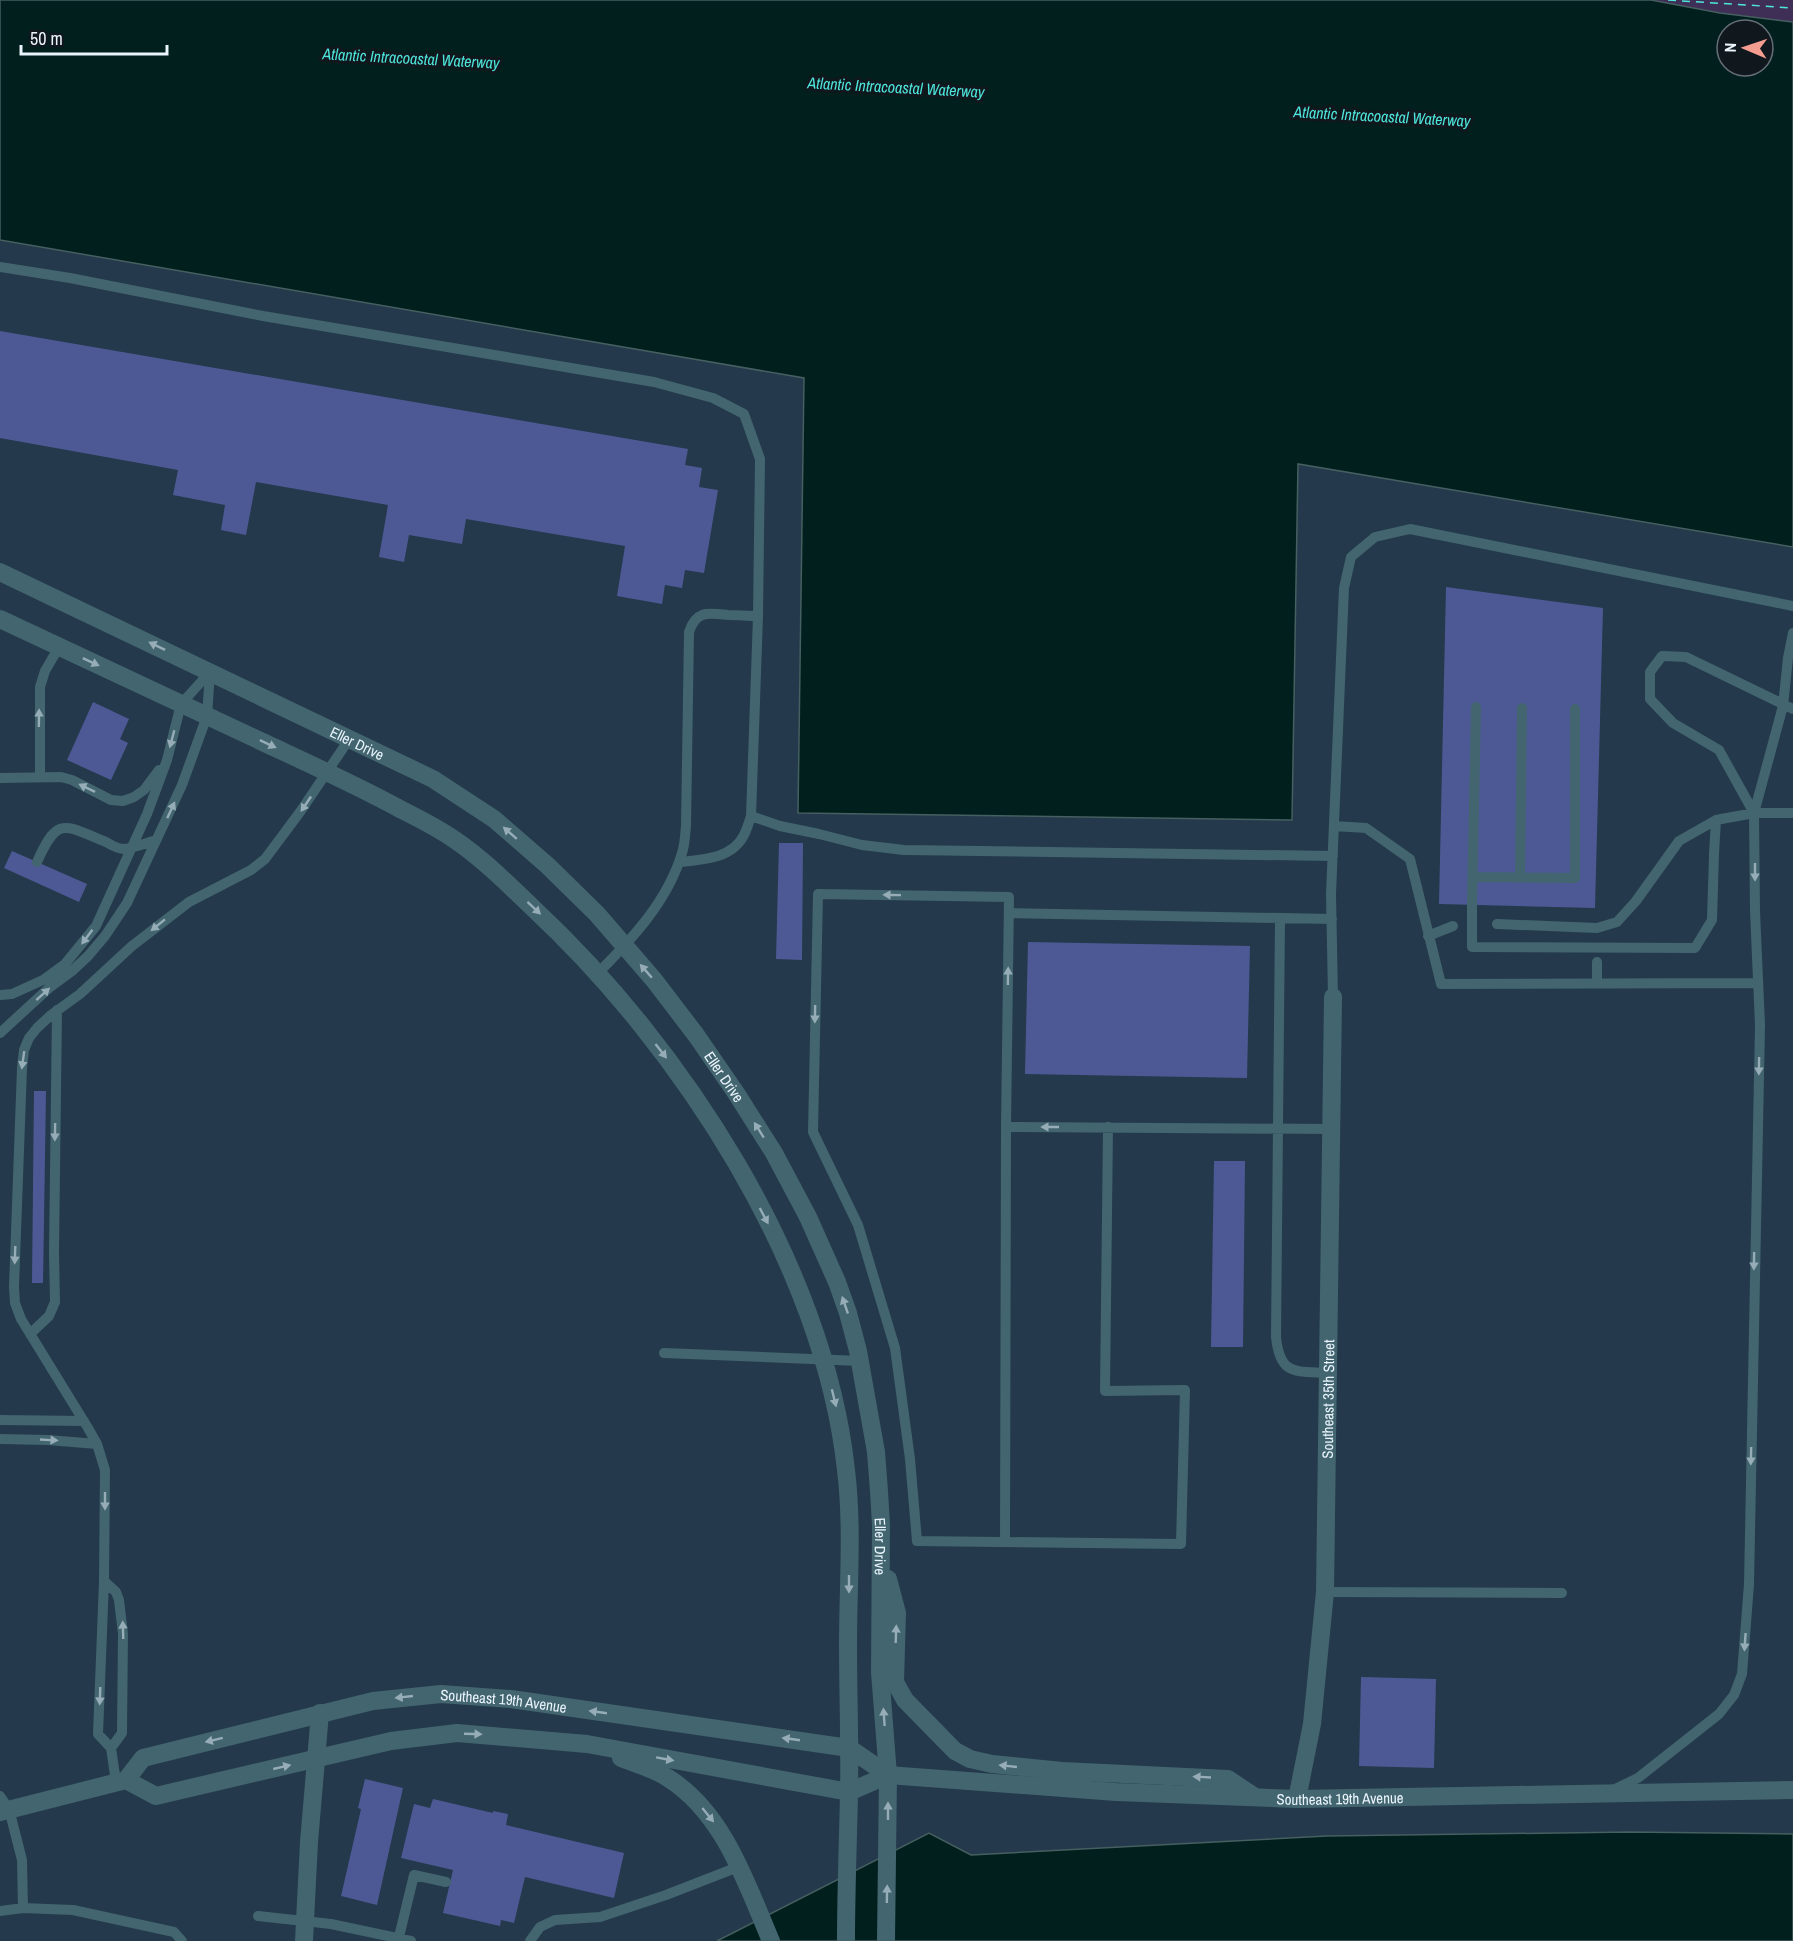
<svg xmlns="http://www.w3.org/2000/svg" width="1793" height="1941" font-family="'Archivo Narrow',sans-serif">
<rect width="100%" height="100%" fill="#21303d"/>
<path fill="#24394b" d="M0,240L804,378L798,813L1292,820L1297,464L1793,547V1834L1630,1832L1327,1836L971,1855L929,1833L717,1941H0Z"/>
<path fill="#3f2f56" d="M1651,0H1793V22L1720,13Z"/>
<path fill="#001f1d" stroke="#465f60" stroke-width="1.5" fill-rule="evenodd" d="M0,0H1651L1720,13L1793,22V547L1298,464L1292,820L798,813L804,378L0,240ZM1727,30H1763V66H1727Z
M1630,1832L1793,1834V1941H717L929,1833L971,1855L1327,1836Z"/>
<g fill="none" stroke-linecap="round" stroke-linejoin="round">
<path stroke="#4ee6dc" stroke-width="1.5" stroke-dasharray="8 6" stroke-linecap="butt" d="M1668,0L1793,8"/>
</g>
<path fill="#4d5995" d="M0,331L688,449L685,465L702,468L699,487L718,490L704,573L685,570L682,588L665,585L662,604L617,596L625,546L466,519L462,544L409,535L404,562L379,557L388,505L256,482L246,535L221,530L225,505L173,495L178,470L0,438Z
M1446,587L1603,608L1595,908L1439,904Z
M93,702L129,719L120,739L128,743L111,780L67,760Z
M779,843H803L802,960L776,959Z
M12,851L87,884L79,902L4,868Z
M1028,942L1250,946L1247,1078L1025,1074Z
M34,1091H46L43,1283H32Z
M1214,1161H1245L1243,1347H1211Z
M1361,1677L1436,1679L1434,1768L1359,1766Z
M365,1779L403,1788L377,1905L341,1896L361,1809L358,1808Z
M433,1799L493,1813V1811L508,1814L506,1825L624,1853L614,1898L525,1877L514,1923L501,1920L500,1926L443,1913L453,1870L401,1858L414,1804L430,1808Z"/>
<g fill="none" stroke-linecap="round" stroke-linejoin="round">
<path stroke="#42656f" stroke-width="10" d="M0,267L70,278L263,316L654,382L713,398L744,414L760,459L758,616C748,616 738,615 728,615C708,613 696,610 689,632L686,826C685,835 685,844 682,853C668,901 632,939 597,974
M40,776V687L45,671L59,647
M1,778L61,777L72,780L111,800L123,801L134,797L144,790L159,770
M1754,813L1719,750L1673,723L1650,699V672L1662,656L1686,657L1793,709
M751,816L780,826L819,834L862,845L904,850L1333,856
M1334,826L1366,828L1410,859L1441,984L1758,983
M1714,854L1716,820
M37,862C58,815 64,825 106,842C111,845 118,849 124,849C134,848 146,843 156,840
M679,862C702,860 732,859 744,835C747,829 749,822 751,816L758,616
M1473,877L1575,878V709
M1520,877L1522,708
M1472,904L1476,707
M1009,913L1332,919
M1280,918L1276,1337C1280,1376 1295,1371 1328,1373
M1497,924L1597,928L1617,922L1636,901L1679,841L1716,820L1754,813H1793
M1428,936L1453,926
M1597,962V983
M0,995L12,994L43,980L65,964L96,926L147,814L167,760L181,704L210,672
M1333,997L1331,894L1344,588L1351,557L1375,537L1410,529L1793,606
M0,1033L49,988L72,971L88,956L105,936L127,903L182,785L207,716L210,672
M1108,1127L1105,1391L1185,1390L1181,1544L917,1541L910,1459L895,1348L858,1225L813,1132L818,894L1009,897L1006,1127L1331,1129
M30,1334L49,1316L55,1302L54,1253L57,1010
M664,1353L860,1361
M0,1420L84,1421
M0,1439L48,1440L97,1444
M1005,1542L1006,1127
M104,1581L116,1592L119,1600L123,1634L122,1733L111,1748
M1325,1592L1562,1593
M116,1782L111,1748L98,1734L104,1581L105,1470L97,1444L88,1428L21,1319L15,1303L14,1287L22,1068L24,1050L29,1038L37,1028L51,1015L80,994L132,946L189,902L251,870L265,859L300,812L350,738
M1613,1790L1638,1778L1719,1714L1734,1695L1742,1674L1749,1584L1760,1025L1755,911L1754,813L1783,706L1788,658L1793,633
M0,1796L9,1809L22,1860L23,1908L0,1911
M23,1908L73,1910L174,1932L182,1941
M258,1916L331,1924L411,1941
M398,1941L414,1875L446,1882
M530,1941L540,1927L555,1920L600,1917L666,1895L738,1867"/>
<g stroke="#42656f" stroke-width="18">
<path id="s1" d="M1297,1799L1312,1724L1325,1592L1333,997"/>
<path d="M304,1941L309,1842L320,1713"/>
</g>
<g stroke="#42656f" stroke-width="18">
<path id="s2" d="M0,572L433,779L494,819L547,865L597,914L654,980L696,1035L736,1093L774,1153L808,1217L837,1282L848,1313L858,1351L876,1452L879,1491L881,1525L880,1672L888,1775L886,1941"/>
<path d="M0,619C89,661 179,703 269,745C314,766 358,786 402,810C420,819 438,828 455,840C482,858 510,886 534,909C682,1047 824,1265 846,1470C853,1527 848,1587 848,1644C848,1694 850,1743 849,1793C848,1842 846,1891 846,1941"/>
<path d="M888,1579L897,1613L895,1682L905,1700L955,1751L970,1759L992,1764L1062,1771L1228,1779L1255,1797"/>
<path d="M621,1758C636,1764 655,1769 668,1778C724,1813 746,1883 771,1941"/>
<path id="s3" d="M126,1780L156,1796L391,1741L457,1733L587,1744L849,1792L888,1775L1116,1792L1297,1799L1793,1790"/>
<path id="s4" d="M0,1812L126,1780L143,1758L373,1701L441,1694L511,1699L849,1748L888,1775"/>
</g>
<path stroke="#42656f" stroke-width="10" d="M1472,904V947L1695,948L1712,920L1714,854"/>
</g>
<defs><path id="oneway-solid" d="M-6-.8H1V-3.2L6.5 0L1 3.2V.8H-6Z" transform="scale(1.5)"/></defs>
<g fill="#96acb6">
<use href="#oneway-solid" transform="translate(157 646) rotate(-154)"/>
<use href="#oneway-solid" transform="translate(91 662) rotate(25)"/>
<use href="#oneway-solid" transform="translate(39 718) rotate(-89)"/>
<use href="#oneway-solid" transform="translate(172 739) rotate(105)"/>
<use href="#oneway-solid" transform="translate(268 744) rotate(25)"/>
<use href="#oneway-solid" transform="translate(87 788) rotate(-154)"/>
<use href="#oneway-solid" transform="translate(306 804) rotate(124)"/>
<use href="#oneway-solid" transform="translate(171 810) rotate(-65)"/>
<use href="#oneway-solid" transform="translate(510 833) rotate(-139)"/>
<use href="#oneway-solid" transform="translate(1755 872) rotate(90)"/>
<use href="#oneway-solid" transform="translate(892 895) rotate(-179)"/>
<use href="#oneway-solid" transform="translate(534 908) rotate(43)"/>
<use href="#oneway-solid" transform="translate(158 925) rotate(141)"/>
<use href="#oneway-solid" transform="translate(87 937) rotate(127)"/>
<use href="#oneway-solid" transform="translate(646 971) rotate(-131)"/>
<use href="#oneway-solid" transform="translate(1008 976) rotate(-89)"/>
<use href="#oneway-solid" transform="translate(43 994) rotate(-42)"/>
<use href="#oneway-solid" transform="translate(815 1014) rotate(91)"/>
<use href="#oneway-solid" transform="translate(661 1051) rotate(52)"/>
<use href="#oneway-solid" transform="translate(23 1060) rotate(98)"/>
<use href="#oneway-solid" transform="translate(1759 1066) rotate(91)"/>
<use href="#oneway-solid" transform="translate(1050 1127) rotate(-180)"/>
<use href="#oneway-solid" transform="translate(759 1130) rotate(-122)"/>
<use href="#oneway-solid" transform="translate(55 1132) rotate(91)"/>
<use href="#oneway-solid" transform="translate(764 1216) rotate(62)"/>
<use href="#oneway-solid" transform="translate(15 1255) rotate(92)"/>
<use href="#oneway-solid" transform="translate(1754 1261) rotate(91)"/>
<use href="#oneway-solid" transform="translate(845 1305) rotate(-109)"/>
<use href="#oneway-solid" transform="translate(834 1398) rotate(76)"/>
<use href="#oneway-solid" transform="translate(49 1440) rotate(3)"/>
<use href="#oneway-solid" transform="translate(1751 1456) rotate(91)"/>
<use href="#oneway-solid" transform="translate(105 1501) rotate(90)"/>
<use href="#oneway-solid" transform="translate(849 1584) rotate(90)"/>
<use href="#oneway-solid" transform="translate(123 1630) rotate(-92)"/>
<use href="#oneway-solid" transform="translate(896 1634) rotate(-88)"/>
<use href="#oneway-solid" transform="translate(1745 1642) rotate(94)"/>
<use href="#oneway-solid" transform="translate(100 1696) rotate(92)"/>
<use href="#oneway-solid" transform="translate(404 1697) rotate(174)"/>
<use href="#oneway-solid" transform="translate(598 1712) rotate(-172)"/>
<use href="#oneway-solid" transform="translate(884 1717) rotate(-94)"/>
<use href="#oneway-solid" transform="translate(473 1734) rotate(2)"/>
<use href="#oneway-solid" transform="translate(791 1739) rotate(-172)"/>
<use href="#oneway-solid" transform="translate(214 1740) rotate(166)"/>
<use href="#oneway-solid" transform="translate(665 1759) rotate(10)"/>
<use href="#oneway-solid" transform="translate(1008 1766) rotate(-174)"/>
<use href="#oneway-solid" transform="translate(282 1767) rotate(-13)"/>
<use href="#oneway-solid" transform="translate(1202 1777) rotate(-177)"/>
<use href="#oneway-solid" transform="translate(888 1811) rotate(-90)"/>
<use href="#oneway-solid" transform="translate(708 1815) rotate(51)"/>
<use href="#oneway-solid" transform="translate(887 1894) rotate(-89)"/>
</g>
<g text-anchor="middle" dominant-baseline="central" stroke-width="6" stroke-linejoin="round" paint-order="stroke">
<g font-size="15" fill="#eaf4fc" stroke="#10171d">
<text stroke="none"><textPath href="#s2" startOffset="396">Eller Drive</textPath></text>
<text stroke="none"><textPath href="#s2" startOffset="900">Eller Drive</textPath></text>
<text stroke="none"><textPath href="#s1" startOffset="402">Southeast 35th Street</textPath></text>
<text stroke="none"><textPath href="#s2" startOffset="1404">Eller Drive</textPath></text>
<text stroke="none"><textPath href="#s4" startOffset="526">Southeast 19th Avenue</textPath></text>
<text stroke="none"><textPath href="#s3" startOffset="1234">Southeast 19th Avenue</textPath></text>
</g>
<g font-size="16" font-style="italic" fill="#4ee6dc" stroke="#10171d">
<text transform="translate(411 58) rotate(3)">Atlantic Intracoastal Waterway</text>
<text transform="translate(896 87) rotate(3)">Atlantic Intracoastal Waterway</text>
<text transform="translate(1382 116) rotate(3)">Atlantic Intracoastal Waterway</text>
</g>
</g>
<g transform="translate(1745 48) rotate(272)"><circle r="28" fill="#10171d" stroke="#676f76" stroke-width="1.5"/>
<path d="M0-4.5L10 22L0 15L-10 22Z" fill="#f59c91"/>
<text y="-9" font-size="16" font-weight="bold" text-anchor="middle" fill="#eaf4fc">N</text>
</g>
<path d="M21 45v9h146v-9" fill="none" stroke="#eaf4fc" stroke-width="3"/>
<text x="30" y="45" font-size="18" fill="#eaf4fc" stroke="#10171d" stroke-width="4.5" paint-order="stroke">50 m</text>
</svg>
